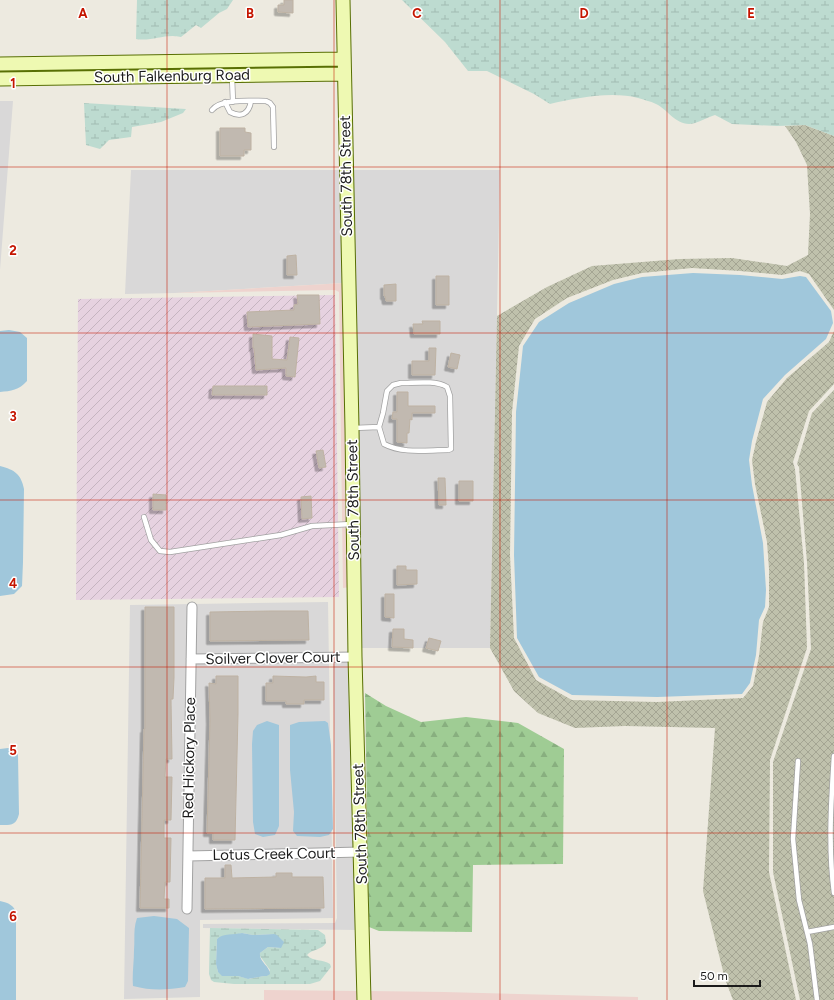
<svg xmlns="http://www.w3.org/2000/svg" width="834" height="1000" font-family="Figtree,sans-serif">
<defs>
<pattern id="industrial-furrows" width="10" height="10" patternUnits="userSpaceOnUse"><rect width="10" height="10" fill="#e6d2e0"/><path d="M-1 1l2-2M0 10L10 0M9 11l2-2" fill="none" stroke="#c5b4c0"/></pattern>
<pattern id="construction-cross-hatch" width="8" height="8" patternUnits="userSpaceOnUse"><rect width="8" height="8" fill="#bfc1ac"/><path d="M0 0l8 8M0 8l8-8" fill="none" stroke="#a4a593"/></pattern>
<pattern id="forest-firs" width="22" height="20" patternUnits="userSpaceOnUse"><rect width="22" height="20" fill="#9fcc94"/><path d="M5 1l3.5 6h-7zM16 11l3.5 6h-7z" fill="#88af7f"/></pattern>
<pattern id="wetland-marsh" width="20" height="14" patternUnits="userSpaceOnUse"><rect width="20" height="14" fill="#bddbd0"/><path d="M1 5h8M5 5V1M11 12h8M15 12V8" fill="none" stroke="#a2bbb2"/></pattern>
<filter id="shadow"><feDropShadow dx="-3.5" dy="3.5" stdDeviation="0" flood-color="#0004"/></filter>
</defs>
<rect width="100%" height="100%" fill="#edeae0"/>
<path fill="#d9d8d8" d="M0,101H13L0,270Z
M131,170H342L344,283L175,293L125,294Z
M351,170H500L490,648H360Z
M328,602L333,918L200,920V997L124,999L130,605Z
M333,662H351L356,847L336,848Z
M336,858H356L358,930L203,928V924L335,923L337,918Z"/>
<path fill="#eed3ce" d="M344,283L350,587L343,588L339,292L335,290L175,293Z
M264,990L359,991V1000H264Z
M368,991L444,992L638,997V1000H368Z"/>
<path fill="url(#industrial-furrows)" d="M335,295L339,597L76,600L78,299Z"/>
<path fill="url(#construction-cross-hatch)" d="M805,125L834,136V310L809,274L800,271L782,275L740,271L692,268L642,273L613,280L567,298L535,319L519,346L512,412L510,555L514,638L536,680L572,700L657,702L743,698L753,686L759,656L763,622L769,607V569L767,542L755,484L752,460L756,442L767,402L787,378L829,342L834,331V384L809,411L793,462L795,469L804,563L807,648L770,760L769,872L796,1000H733L725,979L703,891L715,728L625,726L575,728L538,713L514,691L490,648L497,316L547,287L592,266L680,259L732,258L787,266L808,255L810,214L807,165L796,142L785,126Z
M834,390V1000H800L773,872V762L811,649L807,562L799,467L797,464L812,413Z"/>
<path fill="url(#forest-firs)" d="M365,693L386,706L421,722L466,717L518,723L564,749L563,864L473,865L472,932L379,931L369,927Z"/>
<path fill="url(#wetland-marsh)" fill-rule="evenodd" d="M137,0H233L227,9L219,13L201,28L196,25L181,37C165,33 152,42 136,39Z
M402,0H834V136L805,125L777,126L732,124L715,115C708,117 696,124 689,124C675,124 667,109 656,104C650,101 644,100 638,98C612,91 576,98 550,104L534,94L487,71H468L445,42Z
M84,103L186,109L183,113L161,122L132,127L131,137L109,140L100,149L86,145Z
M210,928L318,930L325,935L326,943C322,950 312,949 307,955C313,962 323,959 330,964L331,967L320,981L310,984H234L214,982L211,980L209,974ZM242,933L253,935L274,934L281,948L268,947L260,953V956L270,970L267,976H264L249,979L238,976H230L218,972L216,964L217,939C225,934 233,936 242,933Z"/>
<path fill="#a0c7db" d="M693,273L740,275L782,279L800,276L806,277L831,311L833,323L826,339L785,375L763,399L752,441L749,460L752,485L763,543L766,590L765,607L759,620L756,655L750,683L742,694L657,697L572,695L539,677L517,638L514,555L516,412L523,346L539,322L569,303L614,284L642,277Z
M9,330L20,332L27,338V381C19,390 11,391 0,392V331Z
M0,466C15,470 21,474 24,489L23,562L22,586L14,594L0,596Z
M267,721L279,725V826L275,835L263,837L255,834L253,822L252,744L253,731L257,725Z
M325,721L328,723L331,745L333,829L329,835L320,837L297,836L293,831L294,812L290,770V725L299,722Z
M8,748L14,749L18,755L19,814C16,826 11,825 0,825V749Z
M0,901C8,903 15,905 16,914V1000H0Z
M154,916L177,919L189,928L188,981L185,987C168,990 151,991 133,986C132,974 134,963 134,950C135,939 133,929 137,918Z
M242,933L253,935L274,934L277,935L284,942L281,948L268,947L260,953C259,962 270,966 270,974L267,976H264L248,979L238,976H222L218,972L216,964L217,939C223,933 234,935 242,933Z"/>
<path fill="#c1b9b0" stroke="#beb2a3" filter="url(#shadow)" d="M284,0H293V13L278,12V5H284Z
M220,128H245V132L251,133V150H244V156H220Z
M296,255L297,275H287V256Z
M436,276H449V305H436Z
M396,284V301H386L385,296H384V285Z
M297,295H319L320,324L248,327L247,312L294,310V305L298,304Z
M422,321H440V334H414L413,324H423Z
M253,334L272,336V359L287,360L290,337L299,338L295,377L286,376V368L256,370L254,348H253Z
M429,348H436L435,375H412V361H429Z
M451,353L460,355L457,369L448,367Z
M213,386H267V395H212Z
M397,392H408V406H435V413H412V420L410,419L409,433H407V443L397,442V419H392L393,412H397Z
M323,450L326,467L319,468L316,451Z
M438,478H445L446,505H439Z
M459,481H473V501H459Z
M153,494L166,495V510H153Z
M311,496L312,518L302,519L301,497Z
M397,566H406V570H417V584L397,585Z
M385,594H394V618L385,617Z
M145,607H174V678L173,699H171L172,759H166L165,777H172L171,820H164V838H171L170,882H165L164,899H169V908H140L144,729H145Z
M271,611H308L309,640L210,641V612Z
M393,629H404V639L413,640V648L392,647Z
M429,638L441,641L438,651L426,648Z
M216,676H238V714L235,840H213V833H207L210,721L209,683L216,684Z
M273,676L306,677L316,676V682H324V700H304V704H286V701H266V683H273Z
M225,865H231L232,878L276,877V873H292V877H323L324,908L205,909V878H225Z"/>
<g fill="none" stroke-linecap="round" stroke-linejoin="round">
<defs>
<path id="lane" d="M232,77L233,102
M225,102L230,112C241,118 249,114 251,101
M212,110C221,98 252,101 266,101L270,103L273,107L274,147
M401,383C415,383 435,380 447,387L450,396L451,449L448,450C426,450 403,454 384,444L379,427L383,413L387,391L393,385Z
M354,428L379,427
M144,517L151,540L160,551L170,552L281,535L312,526L352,524
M834,756C831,802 828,848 834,893
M798,761L793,839L799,900L810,944L817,1000
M807,932L834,927"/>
<path id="street" d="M191,659L355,657
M188,856L361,852
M187,909L192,607"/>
<path id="secondary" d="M343,0L352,428L355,657L364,1000
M0,64L344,59
M0,79L344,74"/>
</defs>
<use href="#lane" stroke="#a2a2a2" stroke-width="6"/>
<use href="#street" stroke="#a2a2a2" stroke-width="11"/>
<use href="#secondary" stroke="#586f04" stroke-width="15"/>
<use href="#lane" stroke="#fff" stroke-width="4.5"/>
<use href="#street" stroke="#fff" stroke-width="9"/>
<use href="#secondary" stroke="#eef9b2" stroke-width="13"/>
</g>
<path fill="none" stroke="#c51500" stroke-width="1" stroke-opacity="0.55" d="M167,0V1000M334,0V1000M500,0V1000M667,0V1000M0,167H834M0,333H834M0,500H834M0,667H834M0,833H834"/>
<g text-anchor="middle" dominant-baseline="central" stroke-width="3" stroke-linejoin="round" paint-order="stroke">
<g font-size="15" fill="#1b1b1b" stroke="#fff">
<text transform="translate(172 76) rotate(-1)">South Falkenburg Road</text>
<text transform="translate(346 176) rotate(-91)">South 78th Street</text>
<text transform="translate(353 500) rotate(-91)">South 78th Street</text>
<text transform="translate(273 658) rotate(-1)">Soilver Clover Court</text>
<text transform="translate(189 758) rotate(-89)">Red Hickory Place</text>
<text transform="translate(360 824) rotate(-92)">South 78th Street</text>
<text transform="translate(274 854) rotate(-1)">Lotus Creek Court</text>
</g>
</g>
<g font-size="13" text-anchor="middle" font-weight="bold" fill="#c51500" stroke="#fff" stroke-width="3" stroke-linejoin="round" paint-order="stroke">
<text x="83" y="18">A</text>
<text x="250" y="18">B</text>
<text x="417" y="18">C</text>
<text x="584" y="18">D</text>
<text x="751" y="18">E</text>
<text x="13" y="88">1</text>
<text x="13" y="255">2</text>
<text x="13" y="421">3</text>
<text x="13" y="588">4</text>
<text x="13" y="755">5</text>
<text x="13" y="921">6</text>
</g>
<path d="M694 980v6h66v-6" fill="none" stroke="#1b1b1b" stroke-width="2"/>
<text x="700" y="980" font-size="12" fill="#1b1b1b" stroke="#ffffff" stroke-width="3" paint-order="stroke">50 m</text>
</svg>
